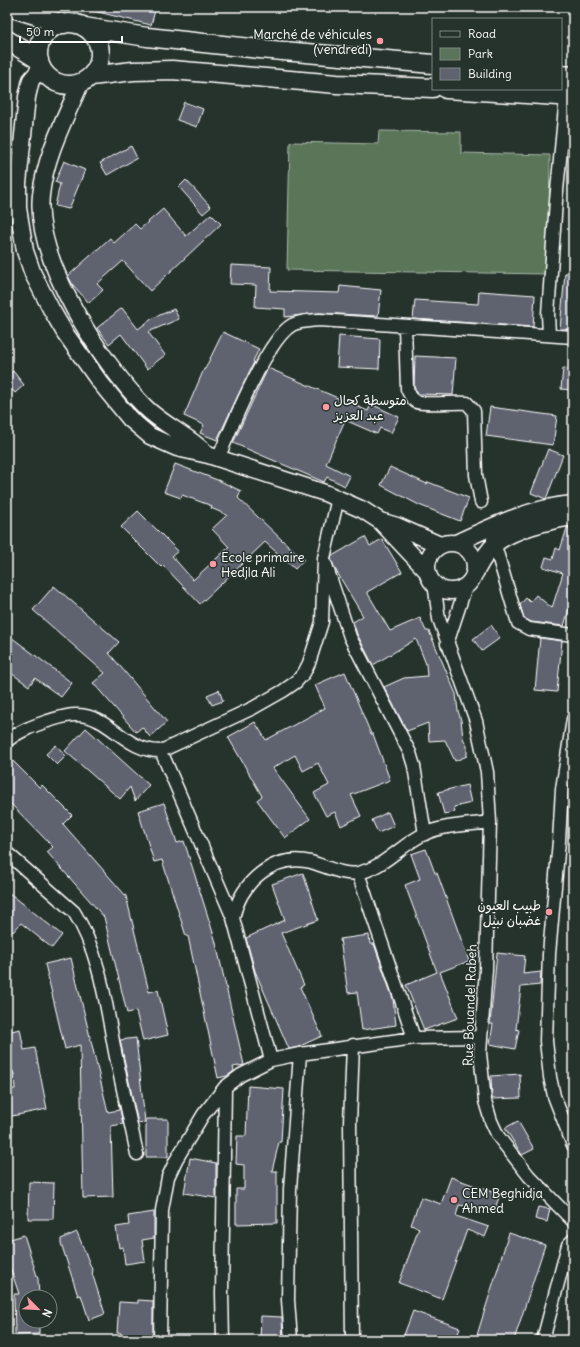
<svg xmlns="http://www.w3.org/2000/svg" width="580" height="1347" font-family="Delius,'Playpen Sans Arabic',sans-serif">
<rect width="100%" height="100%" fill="#26332d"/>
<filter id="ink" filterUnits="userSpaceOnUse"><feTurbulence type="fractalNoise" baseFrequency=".025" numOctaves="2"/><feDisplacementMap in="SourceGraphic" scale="8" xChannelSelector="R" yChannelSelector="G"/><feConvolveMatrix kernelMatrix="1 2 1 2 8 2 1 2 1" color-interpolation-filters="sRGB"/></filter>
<g filter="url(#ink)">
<path fill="#5a7459" stroke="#acbaac" d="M379,131L461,132V153L550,155L548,274L287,270L290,142L378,144Z"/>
<path fill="#5f6370" stroke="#fff" d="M95,7H156L151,25L94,11Z
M184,102L203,109L197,127L177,120Z
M131,146L137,158L107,175L100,163Z
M64,161L85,170L69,209L55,206L60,184L55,182Z
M186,180L211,207L203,214L179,187Z
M163,209L186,236L211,214L221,224L150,291L123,261L97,284L103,290L89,303L73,285L68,276L110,238L114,243L135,224L140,229Z
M231,265L271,267L270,291L339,293L340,286L381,290L378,316L319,313L285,317V309L255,307L256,285L230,284Z
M565,273H573V329H560Z
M479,291L535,295L533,327L413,319L415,300L478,304Z
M122,308L138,329L153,318L174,309L179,319L148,332L165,355L147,369L121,334L109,344L97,328Z
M223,332L259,349L253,361L254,362L217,440L200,433L204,425L184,416L204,369H205Z
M339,336L380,339L379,369L337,367Z
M415,356L456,358L453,395L418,394L414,387Z
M268,368L368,411L371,404L399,417L391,433L380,428L377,434L345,420L326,464L350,476L345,486L327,477L324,482L233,443Z
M563,368L573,369V390L561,389Z
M13,371L24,385L15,393L7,384V376Z
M490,407L557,416L553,445L486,436Z
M548,449L563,455L546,499L531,493Z
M175,464L220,481L241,491L238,498L282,540L304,559L295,569L265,542L200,604L163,565L161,567L121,527L138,511L178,551L172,556L193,580L229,547L212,529L227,515L211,508L212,506L182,495L181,498L164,492Z
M390,467L427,484L428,482L469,498L460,521L419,505L381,485Z
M573,527V596L564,626L531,622L524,618L520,605L526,598L530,602L536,595L552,608L563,573L543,567L546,557L553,559L556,548L560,550L567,528Z
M365,537L370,546L382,539L402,572L367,592L390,631L420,618L426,631H429L456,694L458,711L461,720L463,738L467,746V756L455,761L445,740L429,741L428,723L407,731L384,687L404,678L427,676L426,664L416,639L373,665L357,634L353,622L363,616L335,569L331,559L332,556Z
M54,586L119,642L109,653L167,722L150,737L142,727L136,732L93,683L105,673L33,610Z
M491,625L500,638L482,651L473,639Z
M7,634L72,683L61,697L35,678L29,686L7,670Z
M540,638L562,641L557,692L535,690Z
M345,672L371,734H373L390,780L351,795L361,816L341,826L335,812L326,816L314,793L329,785L318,763L303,771L295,755L273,768L310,819L285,838L257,800L262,796L228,737L255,722L266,740L325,708L315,685Z
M219,690L223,701L212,705L207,695Z
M86,728L149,785L135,801L130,787L120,799L65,751Z
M56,745L66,756L57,765L46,754Z
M7,755L40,788L42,785L72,815L63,824L126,896L149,992L158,990L168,1035L143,1041L136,1011L127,1013L104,917L47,852L53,847L7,800Z
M467,785L471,803L454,807L455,812L444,814L438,792Z
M164,803L177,843L184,841L215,939L244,1065L233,1067L234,1071L227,1076L218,1078L188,936H186L162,860L154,862L138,811Z
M388,812L394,826L378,833L372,820Z
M426,849L435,873H437L469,961L440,972L458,1018L424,1030L406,985L437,972L405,885L420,879L411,854Z
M303,873L318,920L281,933L304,985L300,987L322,1036L298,1047L289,1049L255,971L246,938L285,920L272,884Z
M7,891L62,935L52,948L21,923L13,932L7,927Z
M369,935L370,944H374L393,999L396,1025L362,1030L357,992L348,993L340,939Z
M497,953L525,956L523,974L541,972L540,985L521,987L516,1029L519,1030L515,1049L490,1044L493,1024H490Z
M71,958L108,1112L119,1110L118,1100L123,1124L111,1126L113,1197L83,1198L80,1045L65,1049L45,964Z
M20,1029L24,1050L35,1048L47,1109L7,1117V1090L15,1089L14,1075L11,1069L7,1047V1032Z
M136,1038L145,1122L138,1123L120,1040Z
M520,1074L521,1098L492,1099L491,1076Z
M248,1086L284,1089L281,1142H279L272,1171H277V1223L236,1224V1189H244V1165L236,1164L237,1136H246Z
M146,1119H168V1157H146Z
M518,1121L534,1149L522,1155L505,1128Z
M190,1158L216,1163V1198L184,1193Z
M451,1177L500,1195L494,1211L459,1205L456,1216L489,1227L485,1237L467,1230L442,1299L399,1283L419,1228L411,1225L421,1197L441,1204Z
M29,1182L54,1183L53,1219H28Z
M538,1207L550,1209L547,1222L535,1219Z
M154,1212V1238L142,1240L145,1261L125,1264L123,1247L119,1248L116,1227L129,1225L128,1216Z
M77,1232L93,1272L92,1273L105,1314L89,1320L81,1295L78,1296L61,1243V1239Z
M509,1233L545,1245L514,1340H492L477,1335Z
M24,1235L38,1279L39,1297H26V1321H39V1334L15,1335L14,1294H19L7,1258V1240Z
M138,1300L153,1301V1340H120L121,1333H117L119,1302L138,1303Z
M413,1311L460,1328L456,1340H402Z
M261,1316L282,1317L283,1340H260Z"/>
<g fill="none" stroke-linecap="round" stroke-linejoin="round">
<defs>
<path id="minor" d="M405,326L407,389C409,393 411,399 416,402C422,405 457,402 467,403L474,411L476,475L481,502
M549,335L548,314L556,201L568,76
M218,459C230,430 267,339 292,325C299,321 310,321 319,320L573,337
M493,539L518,623L529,629L573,635
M326,565L350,637L410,753L414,766L425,834
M434,583L439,619L476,721L487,772L490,822L486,969L480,1053L485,1101L491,1121L498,1136L529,1176L573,1221
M447,644L466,586
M573,719L562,789L559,841L549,954L546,1041L550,1077L554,1096L573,1145
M7,741C19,731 33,726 48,721C58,718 68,714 78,715C110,716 126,752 161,751L253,708L283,691L296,682L304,673L309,663L322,622L324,558L338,498
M161,751L233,918
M7,853L74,912C100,953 106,1005 115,1052C122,1086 130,1120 137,1154
M358,873L414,1038
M271,1060L233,918C241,882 273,853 311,862C325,866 344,876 358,873C383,868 401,845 424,834C443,825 469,825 490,822
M7,1075V1076
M160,1340L162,1210L168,1177L176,1160L203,1115L225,1087L241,1075L271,1060L300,1054L414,1038L481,1037
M223,1340L222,1294L225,1087
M291,1340L288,1300L290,1189L300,1054
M352,1340L350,1123L353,1045
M543,1340L568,1245L573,1240"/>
<path id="tertiary" d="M42,67L31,80L27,97L18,183V208L25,251L33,274L51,309L65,333L99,381L130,419L150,436L177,448L208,455L325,493L363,510L380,521L397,526L440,545
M80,84C65,119 45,156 41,195C34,260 101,362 145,407C164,426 189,435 208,455
M381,522L428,572
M427 567a24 24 0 1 1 48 0a24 24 0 1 1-48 0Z
M456,543C495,525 530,508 573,504
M475,573C480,564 486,552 494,545C511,530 551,520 573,517"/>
<path id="secondary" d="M9,7L64,24
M38 54a31 31 0 1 1 62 0a31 31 0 1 1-62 0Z
M84,27L147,37L260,49L433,64
M7,40L39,60
M561,75L573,76
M91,76L133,71L172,70L337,84L433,88
M446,89L573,97"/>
</defs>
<use href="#minor" stroke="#fff" stroke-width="15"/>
<use href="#tertiary" stroke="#fff" stroke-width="19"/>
<use href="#secondary" stroke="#fff" stroke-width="21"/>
<use href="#minor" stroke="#26332d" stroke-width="12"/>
<use href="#tertiary" stroke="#26332d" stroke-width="16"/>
<use href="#secondary" stroke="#26332d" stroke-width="18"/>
</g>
</g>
<g fill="#ff9aa2" stroke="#26332d" stroke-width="1.5">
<circle cx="380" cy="41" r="4"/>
<circle cx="326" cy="407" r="4"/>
<circle cx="213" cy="564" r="4"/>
<circle cx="549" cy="912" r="4"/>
<circle cx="454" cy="1200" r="4"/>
</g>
<g text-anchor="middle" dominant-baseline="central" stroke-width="3" stroke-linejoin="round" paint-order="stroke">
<g font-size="13" fill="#fff" stroke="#26332d" text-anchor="start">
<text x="372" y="34" text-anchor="end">Marché de véhicules<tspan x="372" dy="15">(vendredi)</tspan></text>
<text x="334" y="400">متوسطة كحال<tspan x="334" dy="15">عبد العزيز</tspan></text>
<text x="221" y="557">Ecole primaire<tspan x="221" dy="15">Hedjla Ali</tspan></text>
<text x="541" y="905" text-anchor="end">طبيب العيون<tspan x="541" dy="15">غضبان نبيل</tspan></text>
<text x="462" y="1193">CEM Beghidja<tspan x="462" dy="15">Ahmed</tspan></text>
</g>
<g font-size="13" fill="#fff" stroke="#26332d">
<text transform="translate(470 1005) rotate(-88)">Rue Bouandel Rabeh</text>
</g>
</g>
<rect width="580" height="1347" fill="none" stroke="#26332d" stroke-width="24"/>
<rect x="12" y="12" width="556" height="1323" fill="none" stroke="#fff" stroke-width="1.5" filter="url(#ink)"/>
<rect x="432" y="18" width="130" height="72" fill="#26332d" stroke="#7d8581"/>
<rect x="440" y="31" width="20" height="6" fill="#26332d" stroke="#7d8581"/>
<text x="468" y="38" font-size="12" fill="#ffffff">Road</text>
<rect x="440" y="48" width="20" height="12" fill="#5a7459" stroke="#7d8581"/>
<text x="468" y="58" font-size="12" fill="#ffffff">Park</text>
<rect x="440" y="68" width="20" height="12" fill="#5f6370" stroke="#7d8581"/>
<text x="468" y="78" font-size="12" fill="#ffffff">Building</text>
<g transform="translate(38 1309) rotate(114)"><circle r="19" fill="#26332d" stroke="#7d8581"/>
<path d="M0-3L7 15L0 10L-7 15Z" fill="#ff9aa2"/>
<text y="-6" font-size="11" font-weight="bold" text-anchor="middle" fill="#ffffff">N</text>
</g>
<path d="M20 36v6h102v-6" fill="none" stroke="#ffffff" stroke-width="2"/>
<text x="26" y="36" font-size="12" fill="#ffffff" stroke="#26332d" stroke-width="3" paint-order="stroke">50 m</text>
</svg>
